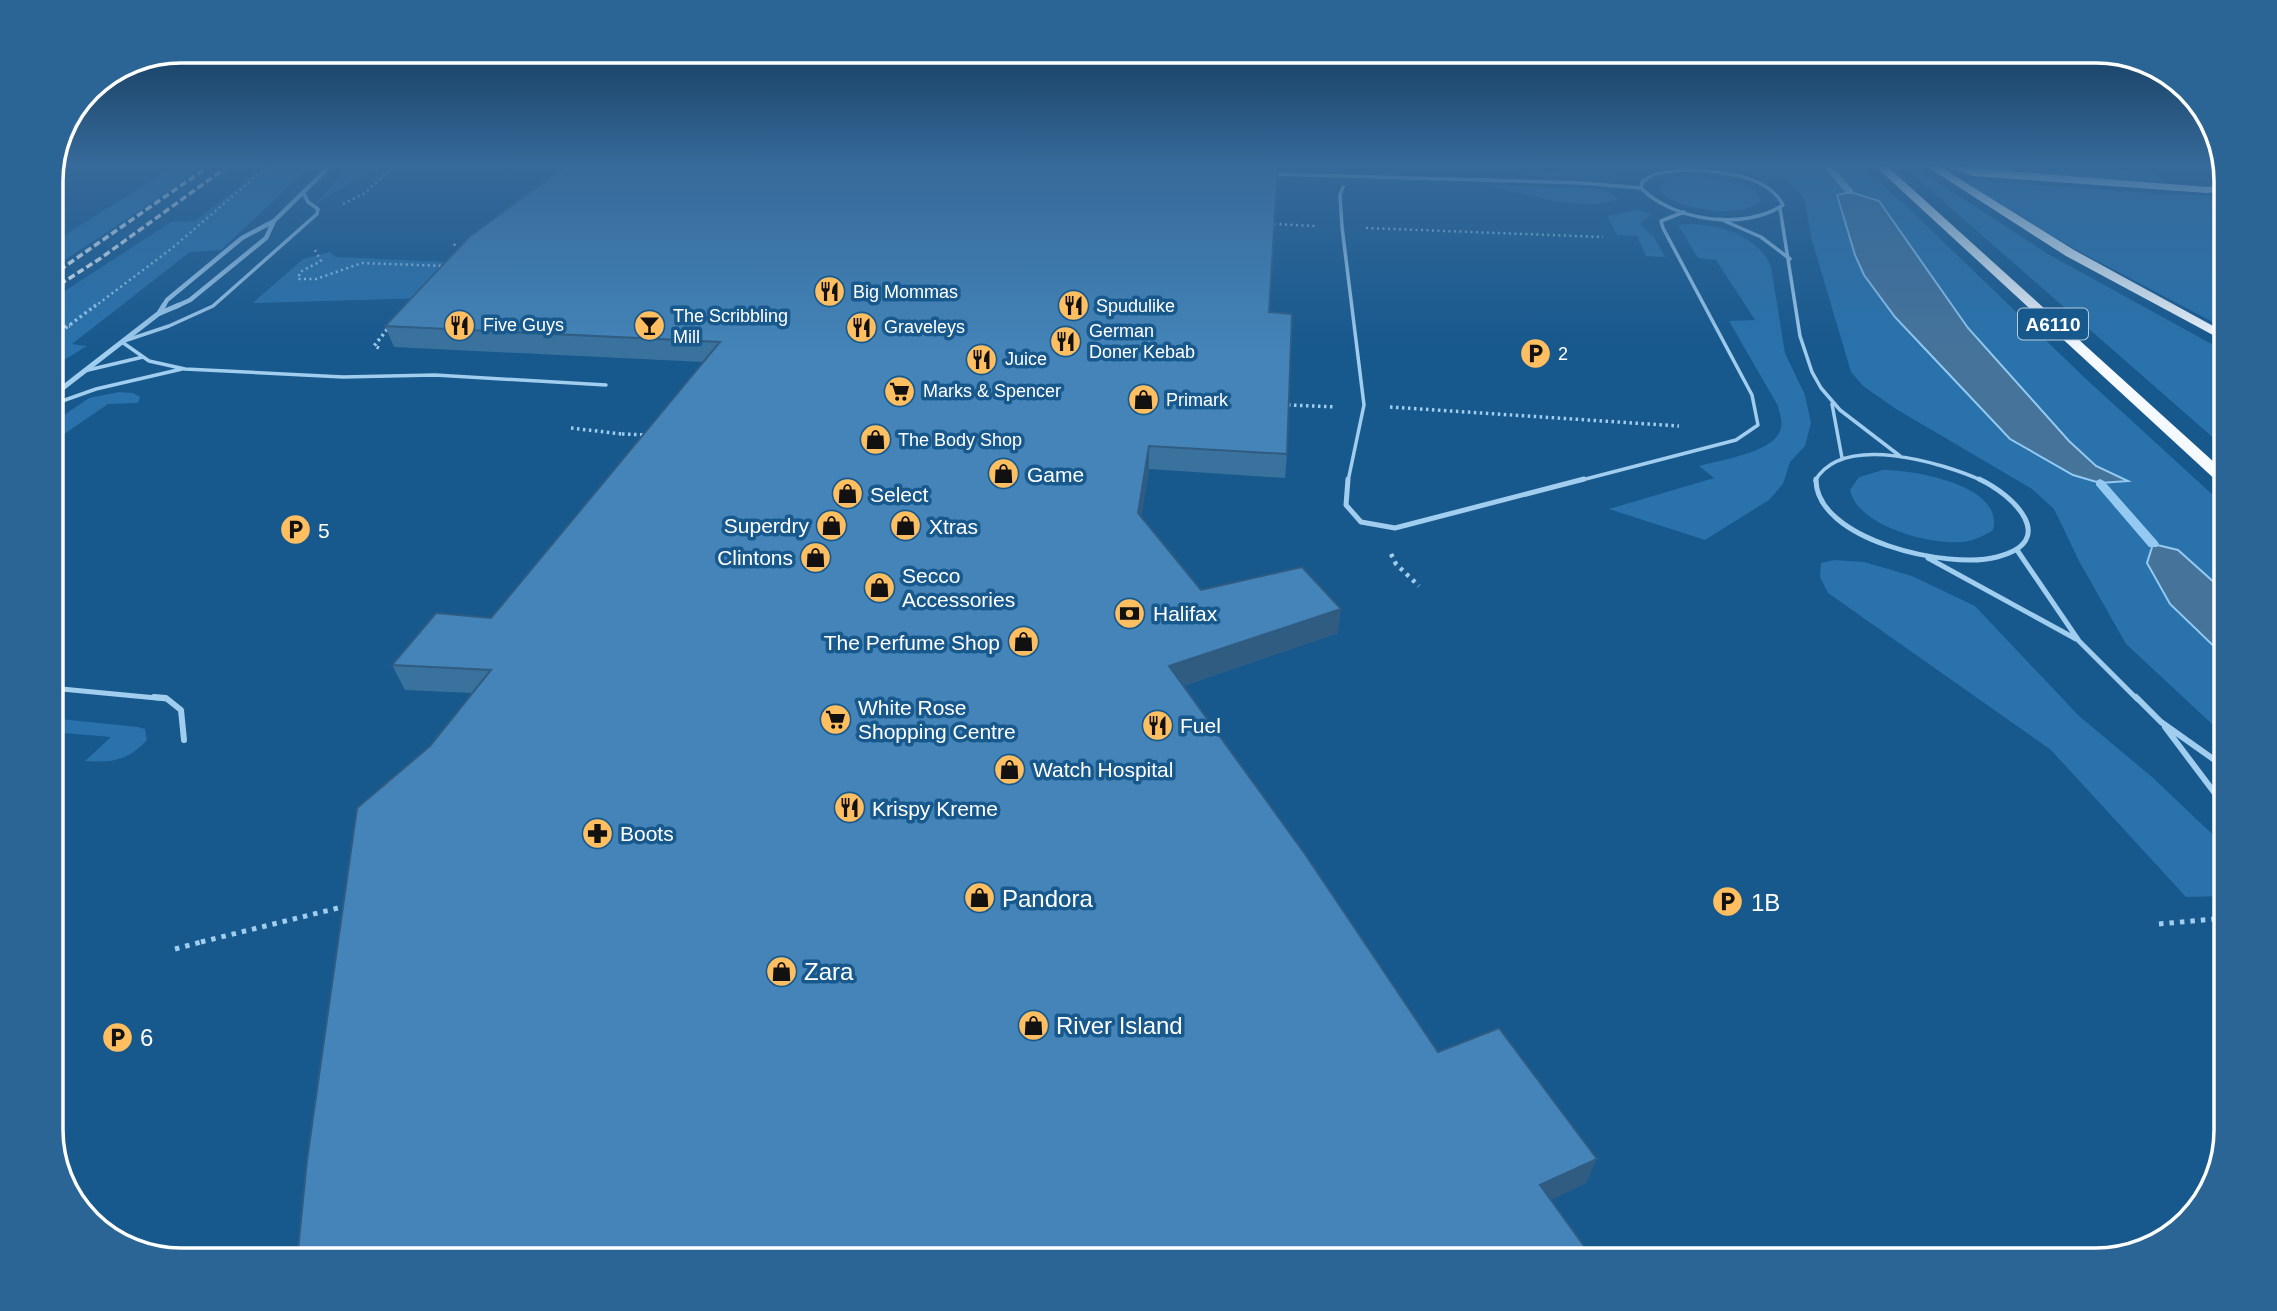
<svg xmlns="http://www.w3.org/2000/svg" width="2277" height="1311" font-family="Arial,sans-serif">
<rect width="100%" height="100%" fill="#17588d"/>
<path fill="#2972ac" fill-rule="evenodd" d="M174,166H200L163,195L51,269V244Z
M265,166H310L221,250L190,252L72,344L87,346L51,368V300L171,222L195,221Z
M350,166H376L313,206Z
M1566,166H1625L1626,167L1611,177L1529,175L1552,173Z
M1860,166L1902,202L2085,378L2226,507V593L2178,550L2170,604L2226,658V737L2126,644L2079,561L2054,509L2032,489L1896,409L1863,386L1851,372L1811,237L1805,202L1799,191L1782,177L1765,176L1735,167ZM1850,192L1865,195L1968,328L2069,441L2096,466L2126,481L2010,439L1895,317L1864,275L1838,195Z
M1913,166L2048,254L2226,352V449L1903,166Z
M1965,166H2072L2151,172L2167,182L1998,172Z
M1701,176L1750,187L1757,192L1761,201C1743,219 1668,211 1659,187C1668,175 1687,176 1701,176Z
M1962,180L2164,194L2226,196V329L2073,248Z
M1487,185L1589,188L1604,190L1619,199C1582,213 1524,194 1487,185Z
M1637,210L1651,214L1640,224L1654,237L1665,257L1646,256L1637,236L1617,235L1607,216Z
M1678,225C1712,221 1759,234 1771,267L1785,353L1805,395L1811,423L1805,446L1790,462L1783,484L1769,500L1705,540L1609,509L1714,478L1699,466C1720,460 1769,453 1779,433C1784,424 1780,415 1778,406L1729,321L1755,320L1716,260L1698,258Z
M330,252L335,257L467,263L427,298L253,303L303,259Z
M119,392L133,393L140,397L138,403L108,404L51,443V424L89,398Z
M1883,470C1914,470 2005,485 1993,530C1984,536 1975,540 1963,542C1931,545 1858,527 1850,490L1859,477Z
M1834,560L1864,562L1912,576L1975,606L2079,716L2152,777L2226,847V896L2186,897L2051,750L1828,593L1820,577L1821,563Z
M51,718L138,727L145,729L147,740C128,761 111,763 85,761L111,737L51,732Z"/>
<path fill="#45739a" stroke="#94caf2" stroke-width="2" d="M1850,192L1879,201L1968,328L2069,441L2096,466L2128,481L2100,483L2073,475L2010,439L1895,317L1864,275L1855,255L1837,195Z
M2153,544L2178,550L2226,593V658L2170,604L2147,563Z"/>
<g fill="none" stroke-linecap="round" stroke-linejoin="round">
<path fill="#94caf2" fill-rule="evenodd" d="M1823,166H1831L1853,190V194H1847Z
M2100,479L2104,481L2157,541L2159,544L2157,547H2149L2096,485V481Z"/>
<path stroke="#a1cdef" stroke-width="2.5" stroke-dasharray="2 3.5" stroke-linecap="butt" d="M343,204L365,193L394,166
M1274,224L1315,226
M1366,228L1603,237
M454,244L460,254
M315,250L321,261L300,272L298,279H316L362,263L446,266
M94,307L171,249L268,166"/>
<path stroke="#a1cdef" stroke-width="3.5" stroke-dasharray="2.5 3.5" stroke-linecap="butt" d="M51,327L70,326
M51,339L96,305
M379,348L374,346L389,327
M1288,405L1336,407
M1390,407L1679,426
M571,428L622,434"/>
<path stroke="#a1cdef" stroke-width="4.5" stroke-dasharray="3.5 5" stroke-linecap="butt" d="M1391,554L1396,564L1419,586"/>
<path stroke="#a1cdef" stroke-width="5" stroke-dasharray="4.5 6" stroke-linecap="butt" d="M2159,924L2226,918
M175,949L201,942"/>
<path stroke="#a1cdef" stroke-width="3.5" d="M1682,170C1714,171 1767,173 1783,205C1744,231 1673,221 1641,188L1642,182L1654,174Z
M1273,174L1582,183L1641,188
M1343,187L1340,195L1342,227L1364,405L1348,481
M1780,208L1800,336L1812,372L1821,388L1840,410L1900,456
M1720,219L1761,237L1790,259
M124,341L169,326L213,306L317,214L318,209L308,202L303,192
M122,342L149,361L185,369L343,377L435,375L606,385
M84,371L143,357
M1832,404L1842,458
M51,405L96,389L182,369
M1578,481L1736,440L1758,425L1752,395L1663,228L1661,221L1684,212
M1815,481C1843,432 1943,463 1983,481"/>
<path stroke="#a1cdef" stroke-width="5" d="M1348,479L1346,505L1361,522L1395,528L1584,479
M1816,479C1815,540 1949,570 1997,557C2060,541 2014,495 1979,479
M2017,550L2079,641L2137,699
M1928,558L2076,639
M51,688L167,699"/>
<path stroke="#a1cdef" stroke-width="6" d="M154,697L166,698L181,710L184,740
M2136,697L2161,722L2226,768
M2165,727L2226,808"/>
<path stroke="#a1cdef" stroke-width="4.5" d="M163,307L167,300L242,238L274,221L330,166
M175,307L190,300L266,238L274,221"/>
<path stroke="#a1cdef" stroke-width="5" d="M159,313L164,305
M51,397L158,314L179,305"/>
<path fill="#eaf4ff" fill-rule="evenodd" d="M1944,166L2207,187L2226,185V191L2207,193L1973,176Z"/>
<path fill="#f4faff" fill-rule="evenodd" d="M1875,166H1887L2226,473V486L2220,484Z
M1926,166H1939L2074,250L2226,333V342L2066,256Z"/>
<path stroke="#fff" stroke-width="3.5" stroke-dasharray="7 3.5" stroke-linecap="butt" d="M51,276L209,166
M51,290L101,258L228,166"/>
<path stroke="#a1cdef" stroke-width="3.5" stroke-dasharray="2.5 3.5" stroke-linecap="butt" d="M622,434L646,435"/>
<path stroke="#a1cdef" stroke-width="5" stroke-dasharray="4.5 6" stroke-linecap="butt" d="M201,942L346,906"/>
</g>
<path fill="#3a729e" d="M1269,312L1287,454L1285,478L1149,469L1141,517L1201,590L1338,633L1183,686L1438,1052L1586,1183L1550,1200L430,746L472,693L405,690L392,665L491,618L703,362L394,347L385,326Z"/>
<path fill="#305c81" d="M1149,446V469L1138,537V513Z
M1341,609L1338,633L1168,691L1169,666Z
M1597,1159L1586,1183L1530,1210L1540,1185Z"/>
<path fill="#4484b8" stroke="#305c81" stroke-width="2" d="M566,166H1278L1269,312L1292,314L1287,454L1149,446L1138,513L1201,590L1302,567L1341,609L1169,666L1305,854L1438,1052L1499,1028L1597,1159L1540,1185L1594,1260H297L307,1160L357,808L430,746L491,670L392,665L436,613L491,618L720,342L385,326L470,236Z"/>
<linearGradient id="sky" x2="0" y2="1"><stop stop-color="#0d304e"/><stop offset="0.47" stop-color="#366a9a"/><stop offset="1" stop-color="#366a9a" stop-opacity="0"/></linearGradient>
<rect width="2277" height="350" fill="url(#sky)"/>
<defs>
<symbol id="restaurant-disc" viewBox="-11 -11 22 22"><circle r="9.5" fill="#ffbf60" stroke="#17588d"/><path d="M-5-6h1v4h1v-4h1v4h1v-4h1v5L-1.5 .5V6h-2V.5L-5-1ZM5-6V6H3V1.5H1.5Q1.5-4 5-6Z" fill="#111"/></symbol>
<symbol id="bar-disc" viewBox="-11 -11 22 22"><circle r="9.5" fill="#ffbf60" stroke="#17588d"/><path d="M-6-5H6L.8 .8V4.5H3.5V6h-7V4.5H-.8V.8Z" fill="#111"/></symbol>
<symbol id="parking-disc" viewBox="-11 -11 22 22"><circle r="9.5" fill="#ffbf60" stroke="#17588d"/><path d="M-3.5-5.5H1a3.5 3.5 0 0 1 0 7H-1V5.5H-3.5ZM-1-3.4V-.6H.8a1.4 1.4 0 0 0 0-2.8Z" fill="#111"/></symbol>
<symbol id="supermarket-disc" viewBox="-11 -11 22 22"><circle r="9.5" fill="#ffbf60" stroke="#17588d"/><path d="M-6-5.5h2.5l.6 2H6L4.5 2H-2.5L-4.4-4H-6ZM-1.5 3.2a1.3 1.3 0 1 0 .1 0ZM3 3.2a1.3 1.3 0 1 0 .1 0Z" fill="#111"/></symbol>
<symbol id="shop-disc" viewBox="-11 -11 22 22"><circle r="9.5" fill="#ffbf60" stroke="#17588d"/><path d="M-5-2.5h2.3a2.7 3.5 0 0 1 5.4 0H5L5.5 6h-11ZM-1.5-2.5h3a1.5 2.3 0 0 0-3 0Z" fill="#111"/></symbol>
<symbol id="bank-disc" viewBox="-11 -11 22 22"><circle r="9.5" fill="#ffbf60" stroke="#17588d"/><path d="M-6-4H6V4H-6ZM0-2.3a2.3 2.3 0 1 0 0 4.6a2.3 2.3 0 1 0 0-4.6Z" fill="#111"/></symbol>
<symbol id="pharmacy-disc" viewBox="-11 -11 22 22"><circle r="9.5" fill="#ffbf60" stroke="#17588d"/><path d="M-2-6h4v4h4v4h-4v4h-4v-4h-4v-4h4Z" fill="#111"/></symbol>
</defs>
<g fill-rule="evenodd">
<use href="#restaurant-disc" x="812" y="274" width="35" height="35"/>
<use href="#restaurant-disc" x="1056" y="288" width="35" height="35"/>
<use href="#restaurant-disc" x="442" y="308" width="35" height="35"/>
<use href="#bar-disc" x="632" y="308" width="35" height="35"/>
<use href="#restaurant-disc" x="844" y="310" width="35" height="35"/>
<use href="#restaurant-disc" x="1048" y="324" width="35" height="35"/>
<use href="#parking-disc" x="1518" y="336" width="35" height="35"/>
<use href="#restaurant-disc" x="964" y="342" width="35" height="35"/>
<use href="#supermarket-disc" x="882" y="374" width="35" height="35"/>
<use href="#shop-disc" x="1126" y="382" width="35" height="35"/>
<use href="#shop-disc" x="858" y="422" width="35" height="35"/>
<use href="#shop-disc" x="986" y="456" width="35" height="35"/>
<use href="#shop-disc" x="830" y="476" width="35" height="35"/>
<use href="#shop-disc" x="814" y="508" width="35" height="35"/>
<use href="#shop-disc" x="888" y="508" width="35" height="35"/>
<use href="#parking-disc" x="278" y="512" width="35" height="35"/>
<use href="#shop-disc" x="798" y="540" width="35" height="35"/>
<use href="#shop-disc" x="862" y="570" width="35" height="35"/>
<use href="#bank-disc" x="1112" y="596" width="35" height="35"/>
<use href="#shop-disc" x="1006" y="624" width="35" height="35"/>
<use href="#supermarket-disc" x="818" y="702" width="35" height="35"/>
<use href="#restaurant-disc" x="1140" y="708" width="35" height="35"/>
<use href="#shop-disc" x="992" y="752" width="35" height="35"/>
<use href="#restaurant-disc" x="832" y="790" width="35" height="35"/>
<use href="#pharmacy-disc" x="580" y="816" width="35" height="35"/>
<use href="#shop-disc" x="962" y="880" width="35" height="35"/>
<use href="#parking-disc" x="1710" y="884" width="35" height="35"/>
<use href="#shop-disc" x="764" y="954" width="35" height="35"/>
<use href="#shop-disc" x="1016" y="1008" width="35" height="35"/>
<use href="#parking-disc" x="100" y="1020" width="35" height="35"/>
</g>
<g text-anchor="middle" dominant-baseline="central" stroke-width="7" stroke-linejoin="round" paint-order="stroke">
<g font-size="18" fill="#fff" stroke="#17588d" text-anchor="start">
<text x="853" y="292">Big Mommas</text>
<text x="1096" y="306">Spudulike</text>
<text x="673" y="316">The Scribbling<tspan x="673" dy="21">Mill</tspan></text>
<text x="483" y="325">Five Guys</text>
<text x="884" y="327">Graveleys</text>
<text x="1089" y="331">German<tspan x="1089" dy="21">Doner Kebab</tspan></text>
<text x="1558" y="354">2</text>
<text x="1005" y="359">Juice</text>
<text x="923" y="391">Marks &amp; Spencer</text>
<text x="1166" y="400">Primark</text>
<text x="898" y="440">The Body Shop</text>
</g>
<rect fill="#17588d" stroke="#b9cddd" stroke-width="2" x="2018" y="308.5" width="70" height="31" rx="5"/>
<g font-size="19" font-weight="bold" fill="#fff">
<text x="2053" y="324">A6110</text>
</g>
<g font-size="21" fill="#fff" stroke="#17588d" text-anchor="start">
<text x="1027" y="474">Game</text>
<text x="870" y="494">Select</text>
<text x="809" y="525" text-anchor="end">Superdry</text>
<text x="929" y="526">Xtras</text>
<text x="318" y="530">5</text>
<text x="793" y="557" text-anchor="end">Clintons</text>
<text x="902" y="575">Secco<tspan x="902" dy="24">Accessories</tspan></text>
<text x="1153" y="613">Halifax</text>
<text x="1000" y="642" text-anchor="end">The Perfume Shop</text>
<text x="858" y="707">White Rose<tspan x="858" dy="24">Shopping Centre</tspan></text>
<text x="1180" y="725">Fuel</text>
<text x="1033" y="769">Watch Hospital</text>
<text x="872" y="808">Krispy Kreme</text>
<text x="620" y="833">Boots</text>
</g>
<g font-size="24" fill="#fff" stroke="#17588d" text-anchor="start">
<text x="1002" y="898">Pandora</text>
<text x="1751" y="902">1B</text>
<text x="804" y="971">Zara</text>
<text x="1056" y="1025">River Island</text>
<text x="140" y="1037">6</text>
</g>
</g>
<path d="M0 0H2277V1311H0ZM181 63H2096A118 118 0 0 1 2214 181V1130A118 118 0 0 1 2096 1248H181A118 118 0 0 1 63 1130V181A118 118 0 0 1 181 63Z" fill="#2a6596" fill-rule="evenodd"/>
<path fill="none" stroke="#fff" stroke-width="3.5" d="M181 63H2096A118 118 0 0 1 2214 181V1130A118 118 0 0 1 2096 1248H181A118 118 0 0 1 63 1130V181A118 118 0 0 1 181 63Z"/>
</svg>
